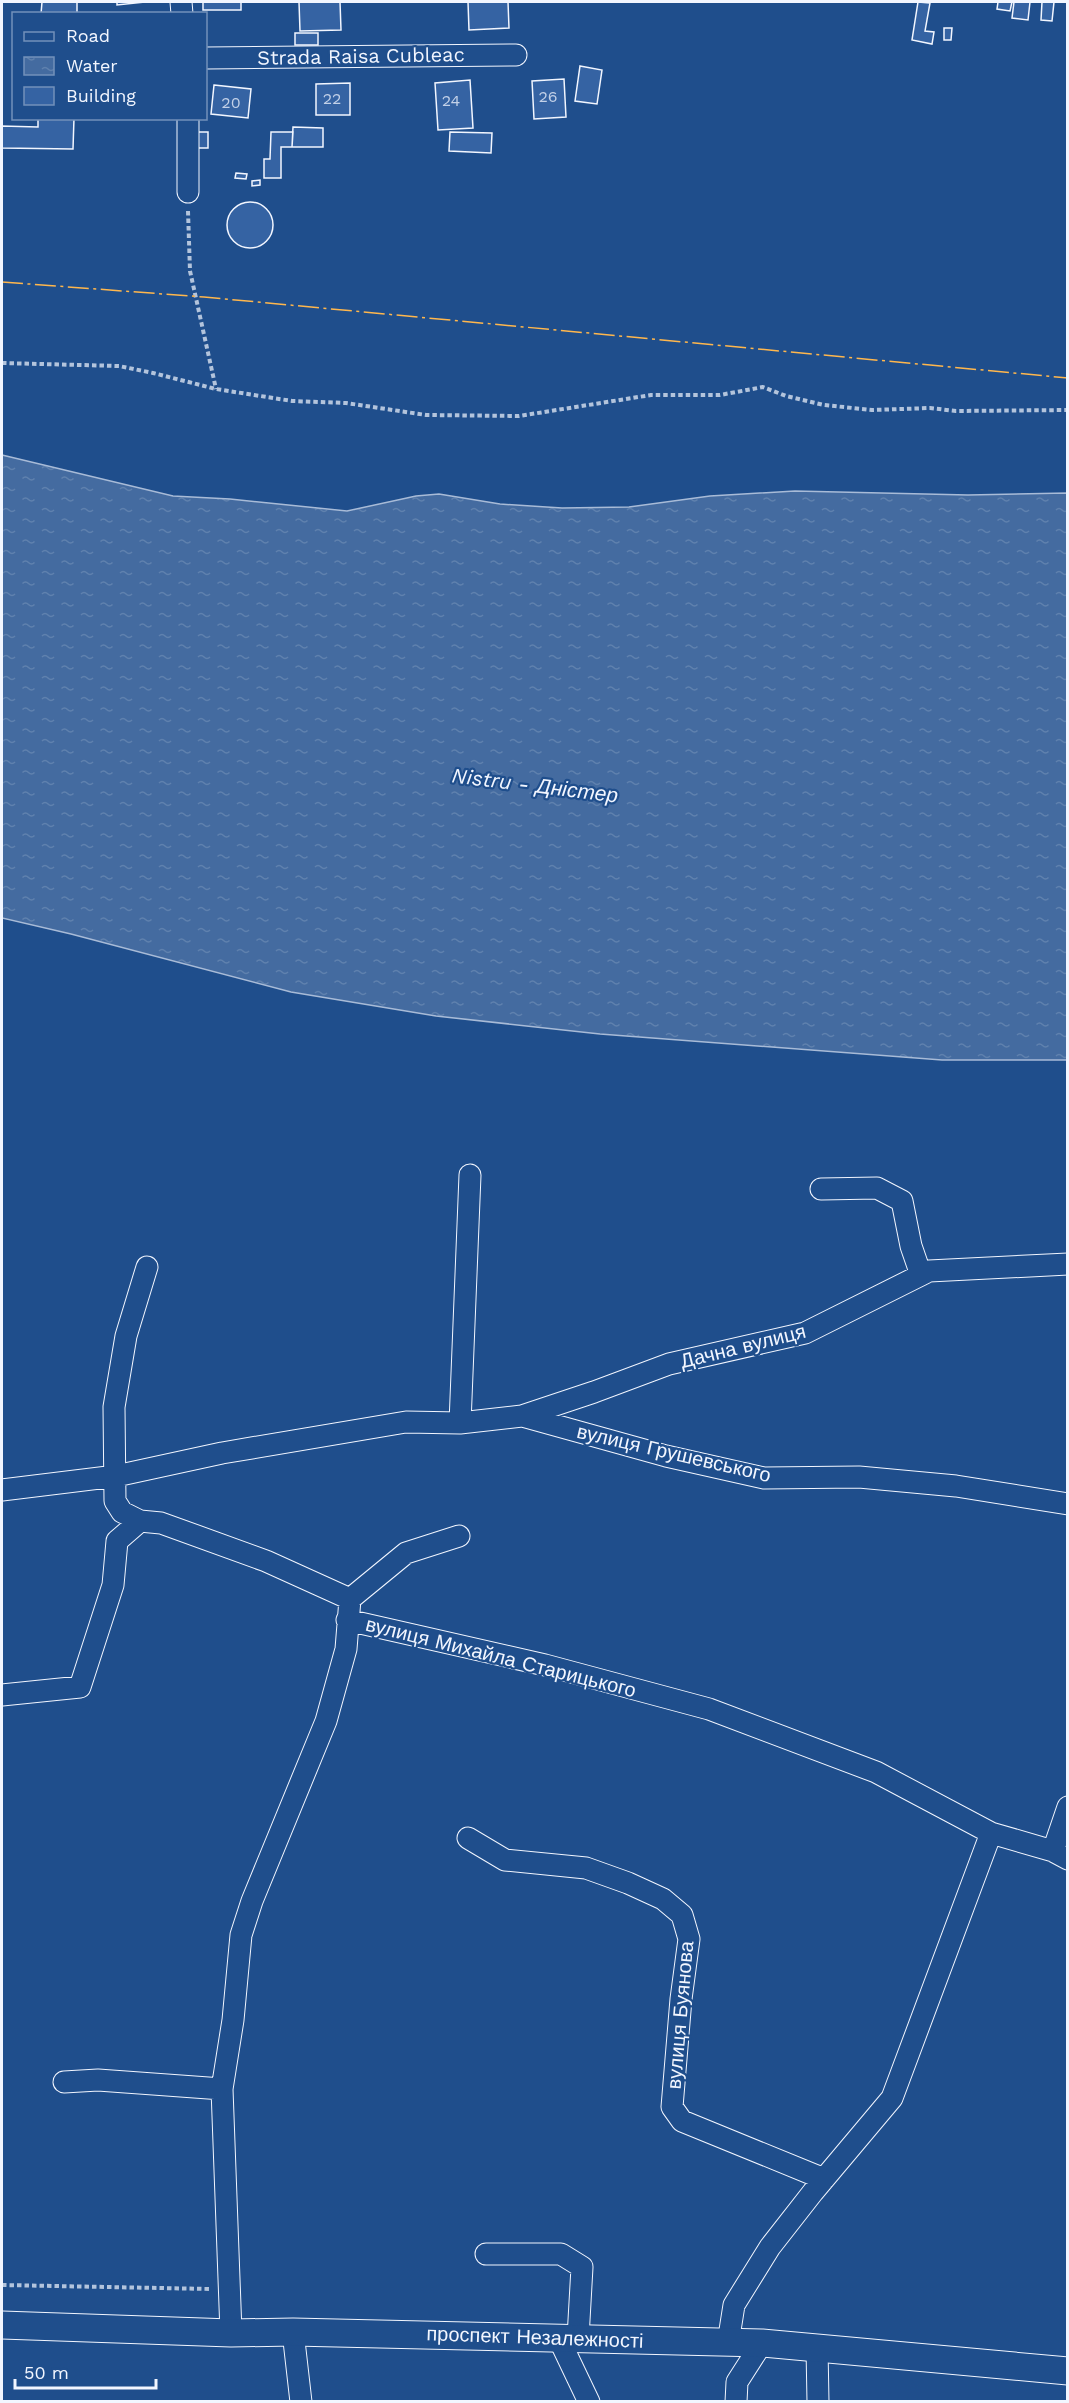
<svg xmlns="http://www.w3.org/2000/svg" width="1069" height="2403" font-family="'Work Sans',sans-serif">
<defs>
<pattern id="water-ripples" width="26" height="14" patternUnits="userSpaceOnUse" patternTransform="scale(1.5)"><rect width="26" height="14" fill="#446ba0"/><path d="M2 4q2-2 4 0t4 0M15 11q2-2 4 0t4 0" fill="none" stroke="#5f81ae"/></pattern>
</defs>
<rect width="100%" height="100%" fill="#1f4e8c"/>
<path fill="url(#water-ripples)" stroke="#a8bbd7" stroke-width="1.5" d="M2,455L173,496L230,499L347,511L416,496L439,494L500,504L562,508L629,507L710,496L795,491L968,495L1067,493V1060H942L600,1034L436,1016L291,992L71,934L2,918Z"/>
<path fill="#3563a3" stroke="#f2f6ff" stroke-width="1.5" d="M42,2H77V14H41Z
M117,2H145L117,5Z
M203,2H241V10H203Z
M299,2H340L341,30L300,31Z
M468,2H508L509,28L469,30Z
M918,2L930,3L925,31L934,32L932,44L912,40Z
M998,2H1012L1010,11L997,9Z
M1014,2H1030L1028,20L1012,18Z
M1042,2H1054L1052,21L1041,20Z
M944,28H952L951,40H944Z
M295,33H318V45H295Z
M580,66L602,70L597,104L575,101Z
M564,79L566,117L534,119L532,81Z
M470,80L473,128L438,130L435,83Z
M350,83V115H316V84Z
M214,85L251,89L248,118L211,114Z
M38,118H74L73,149L2,148V126L38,127Z
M293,127L323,128V147H292Z
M197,132H208V148H197Z
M271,132H293L292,147H281V178H264V159H270Z
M450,132L492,133L491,153L449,151Z
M236,173L247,174L246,179L235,178Z
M260,180V185L252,186V181Z
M227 225a23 23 0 1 1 46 0a23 23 0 1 1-46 0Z"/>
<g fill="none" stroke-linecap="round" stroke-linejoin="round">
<defs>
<path id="minor" d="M181,2L182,14
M206,58L516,55
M188,192V118
M821,1189L877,1188L902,1201L911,1246L921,1275
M147,1267L126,1336L114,1407L115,1501L122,1512L140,1521L161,1523L266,1561L350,1599
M522,1416L594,1392L669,1364L805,1333L929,1271L1068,1264
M460,1423L470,1175
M2,1490L116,1476L222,1453L406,1422L460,1423L522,1416L666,1456L764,1478L859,1477L956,1486L1068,1504
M347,1620L545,1665L709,1709L876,1772L991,1833L1053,1851L1068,1859
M2,1695L80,1687L113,1585L117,1541L140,1521
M468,1838L505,1860L586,1868L628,1883L663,1899L682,1915L689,1939L681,1999L672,2107L682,2121L824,2179
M1053,1851L1068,1807
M64,2082L98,2080L222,2089
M486,2254H561L582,2267L578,2338
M293,2332L301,2402
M231,2333L222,2089L233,2020L241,1935L252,1901L326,1721L346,1649L350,1599L406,1553L459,1536
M558,2337L589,2402
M728,2343L734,2305L770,2247L813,2192L892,2098L991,1833
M817,2348L818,2402
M736,2402L737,2382L762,2343"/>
<path id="major" d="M2,2325L231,2333L293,2332L762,2343L1068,2371"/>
</defs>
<use href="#minor" stroke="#f2f6ff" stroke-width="23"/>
<use href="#major" stroke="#f2f6ff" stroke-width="29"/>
<path stroke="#b3c4dc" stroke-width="4" stroke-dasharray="4.5 3" stroke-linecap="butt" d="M188,211L190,271L216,389
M2,363L119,366L153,373L216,389L292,401L346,403L426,415L519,416L651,395H720L763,387L786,396L824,405L872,410L930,408L956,411L1068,410
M2,2285L211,2289"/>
<use href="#minor" stroke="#1f4e8c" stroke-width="21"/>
<use href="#major" stroke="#1f4e8c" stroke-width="27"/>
<path stroke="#ffb74d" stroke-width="1.5" stroke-dasharray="21 4.5 3 4.5" stroke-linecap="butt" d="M2,282L204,297L1068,378"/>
</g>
<g text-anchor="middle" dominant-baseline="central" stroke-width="4.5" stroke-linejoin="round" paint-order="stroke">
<g font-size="16" fill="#c3d1e8">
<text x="548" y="96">26</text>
<text x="332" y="98">22</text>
<text x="451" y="100">24</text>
<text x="231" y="102">20</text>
</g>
<g font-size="20" fill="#f2f6ff" stroke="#1f4e8c">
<text transform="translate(361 56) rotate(-1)">Strada Raisa Cubleac</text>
<text transform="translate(743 1346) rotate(-14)">Дачна вулиця</text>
<text transform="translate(674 1453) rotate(13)">вулиця Грушевського</text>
<text transform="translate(501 1657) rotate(14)">вулиця Михайла Старицького</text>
<text transform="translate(680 2015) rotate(-85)">вулиця Буянова</text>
<text transform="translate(535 2337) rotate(2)">проспект Незалежності</text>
</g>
<g font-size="21" font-style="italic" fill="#f2f6ff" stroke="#1f4e8c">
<text transform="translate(535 785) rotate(7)">Nistru - Дністер</text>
</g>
</g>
<rect width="1069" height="2403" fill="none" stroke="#f2f6ff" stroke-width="6"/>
<rect x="12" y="12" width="195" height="108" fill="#1f4e8c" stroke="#7391ba" stroke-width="1.5"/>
<rect x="24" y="32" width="30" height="9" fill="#1f4e8c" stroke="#7391ba" stroke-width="1.5"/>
<text x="66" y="42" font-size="18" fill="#f2f6ff">Road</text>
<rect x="24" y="57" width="30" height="18" fill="url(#water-ripples)" stroke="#7391ba" stroke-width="1.5"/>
<text x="66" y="72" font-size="18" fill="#f2f6ff">Water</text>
<rect x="24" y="87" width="30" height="18" fill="#3563a3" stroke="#7391ba" stroke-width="1.5"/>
<text x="66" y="102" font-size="18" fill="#f2f6ff">Building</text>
<path d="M15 2379v9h141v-9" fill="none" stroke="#f2f6ff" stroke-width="3"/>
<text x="24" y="2379" font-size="18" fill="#f2f6ff" stroke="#1f4e8c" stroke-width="4.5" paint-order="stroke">50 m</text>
</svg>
